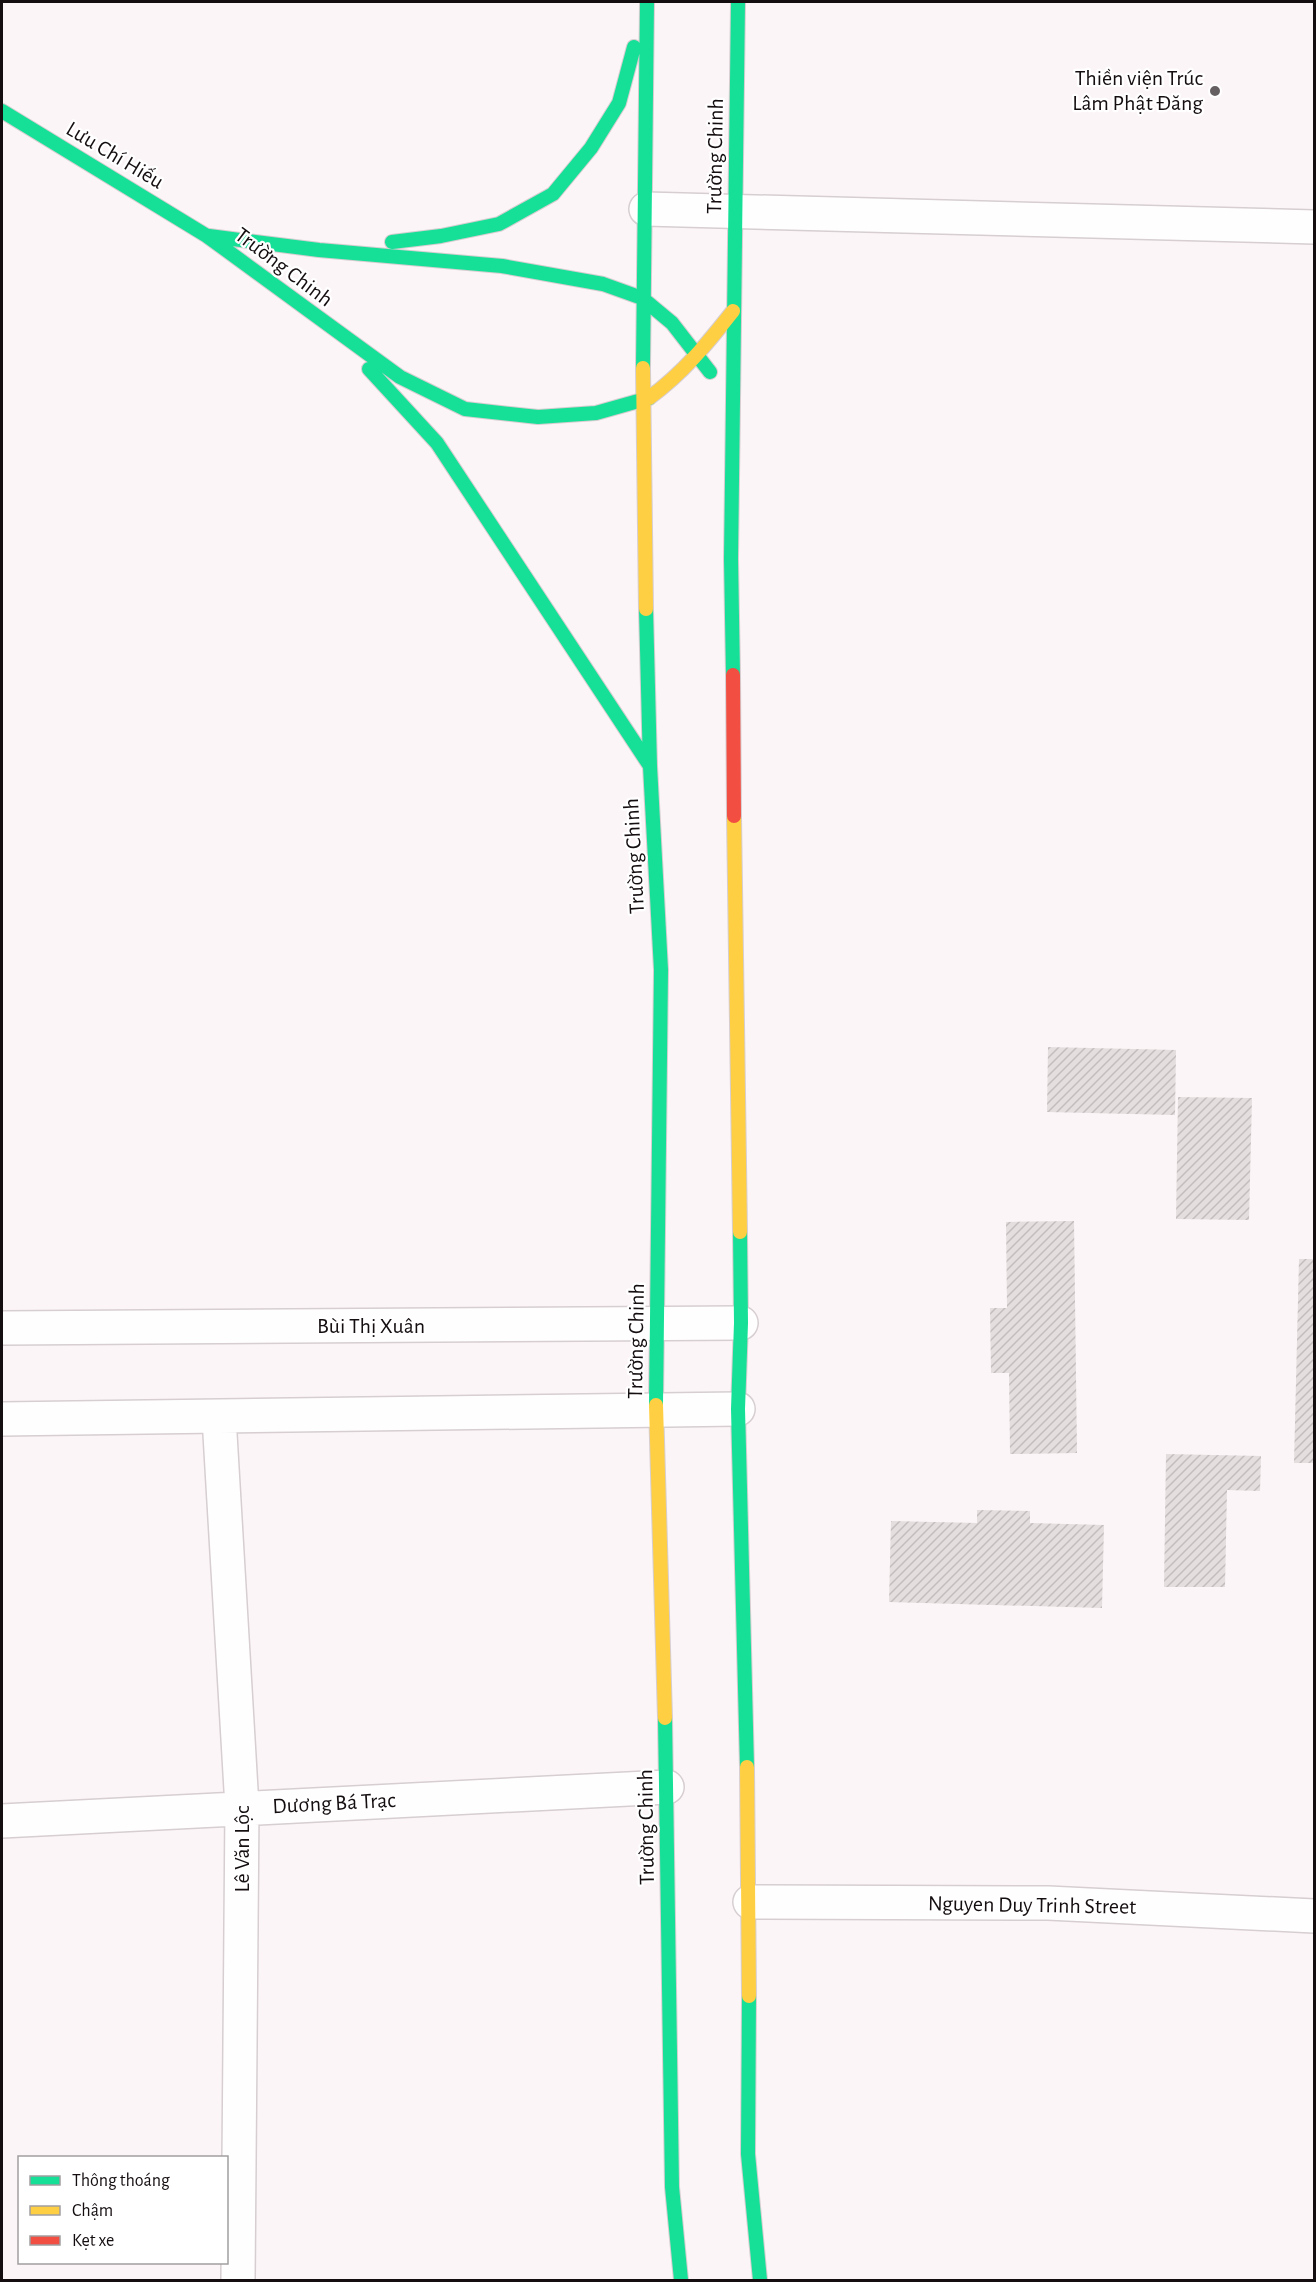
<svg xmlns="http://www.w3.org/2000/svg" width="1316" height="2282" font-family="'Alegreya Sans',sans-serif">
<defs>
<pattern id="building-hatch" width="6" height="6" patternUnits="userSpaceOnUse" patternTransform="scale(1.5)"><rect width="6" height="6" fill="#e5dede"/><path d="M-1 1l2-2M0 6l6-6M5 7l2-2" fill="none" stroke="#c4bdbd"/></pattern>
</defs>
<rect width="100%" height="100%" fill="#fcf5f7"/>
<path fill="url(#building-hatch)" d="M1048,1047L1176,1050L1175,1115L1047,1112Z
M1178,1097L1252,1098L1249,1220L1176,1219Z
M1074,1221L1077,1453L1010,1454L1009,1373H991L990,1308H1007L1006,1222Z
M1299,1259H1314V1463H1294Z
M1166,1454L1261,1456L1260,1491L1227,1490L1225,1587H1164Z
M977,1510L1030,1511V1523L1104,1525L1102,1608L889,1602L891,1521L977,1523Z"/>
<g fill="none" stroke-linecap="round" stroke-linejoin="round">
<defs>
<path id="street" d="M646,209L1314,227
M2,1328L741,1323
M219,1417L242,1807L238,2280
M2,1419L738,1409
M2,1821L667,1787
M750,1902L1048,1903L1314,1916"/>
<path id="fast" d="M2,111L207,236L400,377L465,409L538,417L596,413L649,398
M209,236L319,250L502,266L603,284L642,298L672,323L710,372
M392,242L441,236L499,224L553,194L591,148L619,103L634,47
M643,368L647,2
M369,369L437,443L650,766
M646,609L650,766L661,970L656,1405
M733,675L731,559L738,2
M740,1232L741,1323L738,1409L747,1767
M665,1718L672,2187L681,2280
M749,1996L748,2154L760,2280"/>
<path id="slow" d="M643,368L646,609
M649,398C683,373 707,344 733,311
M734,816L740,1232
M656,1405L665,1718
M747,1767L749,1996"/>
<path id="jam" d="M733,675L734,816"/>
</defs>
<use href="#street" stroke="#d6ced1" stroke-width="36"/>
<use href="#fast" stroke="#d6ced1" stroke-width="16"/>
<use href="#slow" stroke="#d6ced1" stroke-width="16"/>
<use href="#jam" stroke="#d6ced1" stroke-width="16"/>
<use href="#street" stroke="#fffefe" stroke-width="33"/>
<use href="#fast" stroke="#16e098" stroke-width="14"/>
<use href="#slow" stroke="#ffcf43" stroke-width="14"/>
<use href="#jam" stroke="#f24e42" stroke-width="14"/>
</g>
<circle fill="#665f62" stroke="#fff" stroke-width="2" cx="1215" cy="91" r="6"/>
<g text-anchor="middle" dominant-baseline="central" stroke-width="4.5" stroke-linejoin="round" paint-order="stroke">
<g font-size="22" fill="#150e11" stroke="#fff" text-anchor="end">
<text x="1203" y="78">Thiền viện Trúc<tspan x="1203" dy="25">Lâm Phật Đăng</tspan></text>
</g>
<g font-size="22" fill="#150e11" stroke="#fff">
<text transform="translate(115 155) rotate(31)">Lưu Chí Hiếu</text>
<text transform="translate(715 156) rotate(-89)">Trường Chinh</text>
<text transform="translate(284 267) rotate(37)">Trường Chinh</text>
<text transform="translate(634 856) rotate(-93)">Trường Chinh</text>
<text x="371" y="1326">Bùi Thị Xuân</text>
<text transform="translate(636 1341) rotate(-89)">Trường Chinh</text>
<text transform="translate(334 1803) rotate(-3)">Dương Bá Trạc</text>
<text transform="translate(646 1827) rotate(-91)">Trường Chinh</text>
<text transform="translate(242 1849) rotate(-90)">Lê Văn Lộc</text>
<text transform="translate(1032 1905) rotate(1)">Nguyen Duy Trinh Street</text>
</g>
</g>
<rect width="1316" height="2282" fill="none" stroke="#150e11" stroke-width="6"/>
<rect x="18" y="2156" width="210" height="108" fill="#ffffff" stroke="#a19fa0" stroke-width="1.5"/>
<rect x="30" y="2176" width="30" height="9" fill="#16e098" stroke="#a19fa0" stroke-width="1.5"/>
<text x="72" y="2186" font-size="18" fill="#150e11">Thông thoáng</text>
<rect x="30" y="2206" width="30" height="9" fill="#ffcf43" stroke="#a19fa0" stroke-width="1.5"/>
<text x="72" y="2216" font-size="18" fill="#150e11">Chậm</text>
<rect x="30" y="2236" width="30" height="9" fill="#f24e42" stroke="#a19fa0" stroke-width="1.5"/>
<text x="72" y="2246" font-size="18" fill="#150e11">Kẹt xe</text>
</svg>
